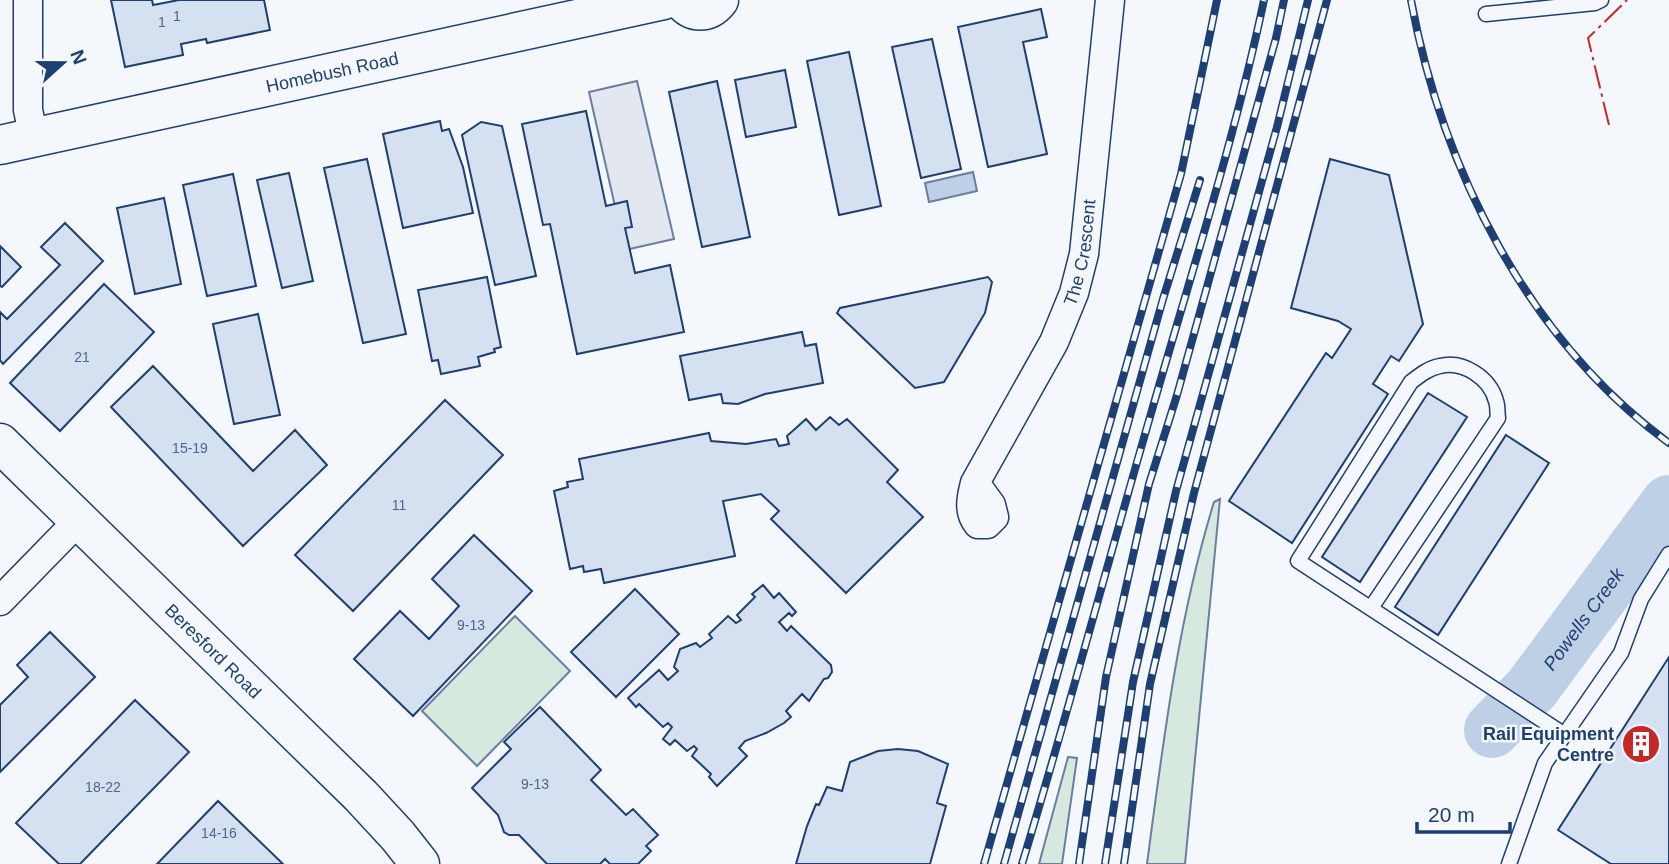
<svg xmlns="http://www.w3.org/2000/svg" width="1669" height="864" font-family="Arial,sans-serif">
<rect width="100%" height="100%" fill="#f4f7fb"/>
<path fill="#d7e8df" stroke="#687fa3" stroke-width="2" d="M1220,499L1185,864H1147C1163,743 1178,619 1214,502Z
M515,616L570,671L477,766L422,711Z
M1068,757L1077,758L1062,864H1039Z"/>
<path fill="#e3e8f0" stroke="#687fa3" stroke-width="2" d="M637,81L674,239L625,250L589,92Z"/>
<path fill="#bed0e5" stroke="#687fa3" stroke-width="2" d="M973,172L977,191L929,202L925,183Z"/>
<g fill="none" stroke-linecap="round" stroke-linejoin="round">
<path stroke="#bed0e5" stroke-width="56" id="s1" d="M1492,730L1532,688L1669,503"/>
</g>
<path fill="#d5e0f0" stroke="#1d3f73" stroke-width="2" d="M111,0H152L153,5L179,0H264L270,30L207,43L206,39L181,44L183,55L125,67Z
M1041,9L1047,37L1023,42L1047,154L988,167L958,27Z
M932,39L961,169L921,178L892,47Z
M849,52L881,206L839,215L807,61Z
M785,70L796,127L746,137L735,80Z
M717,81L750,237L702,247L669,92Z
M586,111L606,206L627,201L632,227L625,228L635,273L670,265L684,332L577,354L550,224L543,225L522,124Z
M440,121L442,131L449,129L463,167L473,213L403,228L383,134Z
M481,122L502,126L536,276L495,285L462,135Z
M367,159L406,334L363,343L324,168Z
M1330,159L1389,175L1423,324L1399,361L1391,356L1373,384L1388,394L1292,543L1229,501L1326,353L1332,358L1351,329L1338,321L1291,308Z
M289,173L313,281L282,288L257,180Z
M233,174L256,286L207,296L183,185Z
M164,198L181,284L135,294L117,208Z
M65,223L103,261L3,364L0,360V312L7,319L60,265L41,247Z
M0,246L21,267L2,287L0,286Z
M487,277L501,347L494,349L495,352L478,357L480,366L441,374L438,360L432,361L418,290Z
M988,277L992,282L985,313L944,382L915,388L837,313L840,308Z
M104,284L154,332L60,431L10,383Z
M258,314L280,415L234,424L213,324Z
M802,332L805,346L816,344L823,383L765,394L738,404L723,403L721,394L689,400L680,356Z
M153,366L253,471L295,430L327,465L243,546L111,407Z
M1428,393L1467,417L1360,582L1322,557Z
M445,400L503,455L353,611L295,555Z
M830,417L839,425L847,419L898,470L887,482L923,517L846,593L771,519L779,511L761,494L723,501L735,556L604,583L601,569L584,572L583,566L570,569L554,491L568,487L567,482L583,479L579,459L709,433L711,441L746,444L776,439L779,446L789,444L787,436L806,419L816,430Z
M1506,435L1549,463L1438,635L1395,607Z
M474,535L532,591L413,716L354,659L400,611L429,639L459,606L432,579Z
M763,585L774,598L779,593L796,612L792,616L789,613L779,622L787,631L791,626L831,665L832,672L828,678L824,679L809,701L802,694L786,711L791,717L784,723L766,733L745,741L739,748L747,756L717,786L709,777L711,774L692,756L697,749L694,746L687,751L675,740L670,745L663,739L672,727L668,723L663,727L639,704L636,707L628,698L659,670L668,680L678,671L674,667L680,649L696,643L700,647L712,638L709,634L728,616L736,623L741,620L737,615L755,597L752,594Z
M635,589L679,634L616,697L571,652Z
M50,632L95,677L0,772V705L28,677L17,665Z
M1669,657V864H1611L1558,830Z
M135,700L189,752L80,864H59L16,823Z
M540,707L601,770L591,780L626,815L633,809L658,835L646,846L651,851L638,864H610L605,859L600,864H547L519,835H509L504,832L498,815L472,788L511,749L504,742Z
M898,749L918,751L948,764L937,803L946,806L930,864H796L807,826L816,804L819,805L827,787L842,791L850,762L878,751Z
M218,801L283,864H157Z"/>
<g fill="none" stroke-linecap="round" stroke-linejoin="round">
<defs>
<path id="lane" d="M1486,14L1595,3L1601,0
M1371,608L1498,418C1497,412 1498,406 1496,401C1490,378 1463,360 1440,366C1429,368 1420,375 1411,382L1298,561L1565,735
M1509,864L1545,763L1621,653L1641,599L1669,554"/>
<g id="street">
<path d="M28,0V110L34,138"/>
<path id="s2" d="M975,483L991,505L994,517L987,524H978C968,512 971,498 975,483L1054,342L1074,293L1084,254L1110,0"/>
<path d="M0,601L78,521"/>
</g>
<g id="secondary">
<path d="M682,0C692,14 708,14 719,0"/>
<path id="s3" d="M0,145L664,0"/>
<path id="s4" d="M0,443L361,796L398,836L420,864"/>
</g>
</defs>
<use href="#lane" stroke="#1d3f73" stroke-width="17"/>
<use href="#street" stroke="#1d3f73" stroke-width="31"/>
<use href="#secondary" stroke="#1d3f73" stroke-width="41"/>
<use href="#lane" stroke="#f4f7fb" stroke-width="14"/>
<use href="#street" stroke="#f4f7fb" stroke-width="28"/>
<use href="#secondary" stroke="#f4f7fb" stroke-width="38"/>
<defs>
<path id="rail" d="M1411,0C1442,169 1528,340 1669,443
M984,864L1181,174L1217,0
M1004,864L1163,299L1200,180
M1022,864C1068,713 1108,561 1152,410C1191,274 1235,138 1264,0
M1079,864L1106,677L1149,484L1177,395L1276,38L1284,0
M1105,864L1133,682L1176,491L1277,127L1308,0
M1124,864L1150,684L1194,493L1327,0"/>
</defs>
<use href="#rail" stroke="#1d3f73" stroke-width="8"/>
<use href="#rail" stroke="#f4f7fb" stroke-width="5" stroke-dasharray="16" stroke-linecap="butt"/>
<path stroke="#c62828" stroke-width="2" stroke-dasharray="24 5 3.5 5" stroke-linecap="butt" d="M1609,125L1588,38L1627,0"/>
</g>
<defs>
<symbol id="building-disc" viewBox="-11 -11 22 22"><circle r="9.5" fill="#c62828" stroke="#f4f7fb"/><path d="M-4-6H4V6H1V3H-1V6H-4ZM-2.5-4.3h1.7v1.8h-1.7ZM.8-4.3h1.7v1.8H.8ZM-2.5-1h1.7V.8h-1.7ZM.8-1h1.7V.8H.8Z" fill="#fff"/></symbol>
</defs>
<g fill-rule="evenodd">
<use href="#building-disc" x="1619" y="722" width="44" height="44"/>
</g>
<g text-anchor="middle" dominant-baseline="central" stroke-width="5" stroke-linejoin="round" paint-order="stroke">
<g font-size="14" fill="#4b6792">
<text x="177" y="16">1</text>
<text x="162" y="22">1</text>
<text x="82" y="357">21</text>
<text x="190" y="448">15-19</text>
<text x="399" y="505">11</text>
<text x="471" y="625">9-13</text>
<text x="535" y="784">9-13</text>
<text x="103" y="787">18-22</text>
<text x="219" y="833">14-16</text>
</g>
<g font-size="18" fill="#1d3f73" stroke="#f4f7fb">
<text stroke="none"><textPath href="#s3" startOffset="340">Homebush Road</textPath></text>
<text stroke="none"><textPath href="#s2" startOffset="357">The Crescent</textPath></text>
<text stroke="none"><textPath href="#s4" startOffset="298">Beresford Road</textPath></text>
</g>
<g font-size="18" font-weight="bold" fill="#1d3f73" stroke="#f4f7fb" text-anchor="end">
<text x="1614" y="734">Rail Equipment<tspan x="1614" dy="21">Centre</tspan></text>
</g>
<g font-size="19" font-style="italic" fill="#1d3f73" stroke="#f4f7fb">
<text stroke="none"><textPath href="#s1" startOffset="144">Powells Creek</textPath></text>
</g>
</g>
<g transform="translate(63 63) rotate(69)" stroke="#f4f7fb" stroke-width="5" paint-order="stroke">
<path d="M0-5L12 26L0 18L-12 26Z" fill="#1d3f73"/>
<text y="-10" font-size="19" font-weight="bold" text-anchor="middle" fill="#1d3f73">N</text>
</g>
<path d="M1417 822v10h93v-10" fill="none" stroke="#1d3f73" stroke-width="3.5"/>
<text x="1428" y="822" font-size="21" fill="#1d3f73" stroke="#f4f7fb" stroke-width="5" paint-order="stroke">20 m</text>
</svg>
